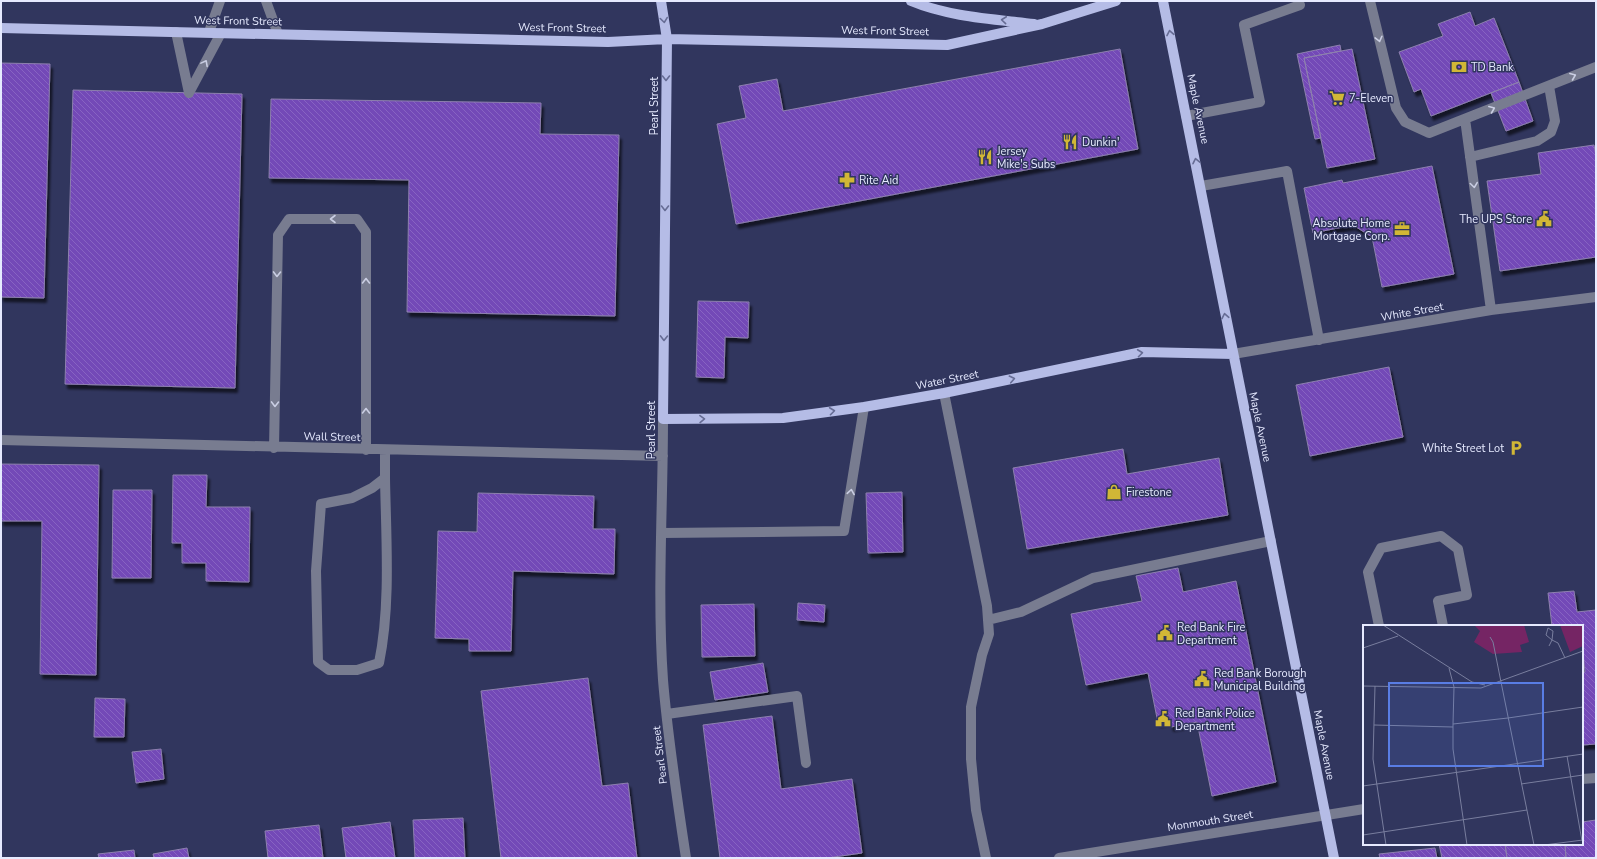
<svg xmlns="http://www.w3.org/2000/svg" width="1597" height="859" font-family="'Nunito Sans',sans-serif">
<defs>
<pattern id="building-back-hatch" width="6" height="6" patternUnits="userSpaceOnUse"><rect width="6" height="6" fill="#7349b7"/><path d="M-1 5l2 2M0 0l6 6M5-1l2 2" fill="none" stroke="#8763c2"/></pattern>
<filter id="shadow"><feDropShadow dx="2.5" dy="4.5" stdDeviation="1" flood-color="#0009"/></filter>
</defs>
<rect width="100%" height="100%" fill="#31365e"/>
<path fill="url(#building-back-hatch)" stroke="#8d80ae" filter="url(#shadow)" d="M1470,12L1475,26L1494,18L1519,82L1431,116L1421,89L1414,92L1399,52L1443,36L1438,24Z
M1340,45L1341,51L1304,58L1321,138L1315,139L1297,54Z
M1120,49L1138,149L736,224L717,124L746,118L739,86L777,79L783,111Z
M1352,49L1375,159L1327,168L1304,58Z
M1,63L50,64L44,298L1,297Z
M1519,82L1533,121L1506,131L1491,93Z
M73,90L242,94L235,388L65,384Z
M271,99L541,103L540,134L619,135L615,316L407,312L409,180L269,178Z
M1594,145L1596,156V257L1500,271L1487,181L1541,174L1538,153Z
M1432,166L1454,274L1382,287L1372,237L1353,225L1313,233L1304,188L1342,180L1343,183Z
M698,301L749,302L748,338L725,337L724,378L696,377Z
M1389,367L1403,437L1310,456L1296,385Z
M1123,449L1127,474L1219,458L1228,515L1027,549L1013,468Z
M1,464L99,465L96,675L40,674L42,521H1Z
M173,475H207L206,507H250L249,582L206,581V563H182V543H172Z
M113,490H152L151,578H112Z
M902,492L903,552L868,553L866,493Z
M478,493L594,496L593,529H615L614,574L513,571L511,651H469V639L435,638L438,531L477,532Z
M1178,568L1183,592L1236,581L1276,782L1212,796L1197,722L1171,727L1170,720L1158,723L1148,673L1086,685L1071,614L1142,601L1136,576Z
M1574,591L1577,612L1596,610V744L1582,745V672H1585L1582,644V626H1552L1548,593Z
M798,603L825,605L824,622L797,620Z
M754,604L755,656L702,657L701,605Z
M763,663L768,692L715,700L710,672Z
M588,678L602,786L628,783L637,858H501L481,691Z
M95,698L125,699L124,737H94Z
M772,716L781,789L852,779L862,853L827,858H720L703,725Z
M161,749L164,779L136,783L132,752Z
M463,818L465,858H415L413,820Z
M1596,820V858H1566L1565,844H1582V822Z
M390,822L395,858H346L342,828Z
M319,825L323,858H268L265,831Z
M1439,844H1505L1507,858H1442Z
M1505,844H1565L1566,858H1507Z
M187,848L189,858H154L153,854Z
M1435,848L1437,858H1380L1379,854Z
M134,850L135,858H99L98,854Z"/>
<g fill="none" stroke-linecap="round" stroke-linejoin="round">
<path stroke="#787c90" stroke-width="10" d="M266,1L278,34
M1370,1L1396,108L1405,122L1429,133L1596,67
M176,32L189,93
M209,32L220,1
M189,93L221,33
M1186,116L1260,102L1244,25L1300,5L1298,1
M1465,119L1491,310
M1470,157L1537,141L1551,132L1555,121L1549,86
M1201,186L1287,171L1319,340
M1233,354L1491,310L1596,297
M944,393L987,606L989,634L982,655L971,707V759L976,810L986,858
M663,419C663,506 657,594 663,680C668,740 677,799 686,858
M1,440L663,456
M274,448L278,235L289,219H357L366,232V450
M385,450V478L372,488L352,498L321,504L316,571L318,662L329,670H357L379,663C391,605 386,537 385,478
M662,533L844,531L864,407
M988,620L1021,612L1093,578L1271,541
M1379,626L1368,572L1381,548L1441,536L1458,549L1467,595L1438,601L1443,626
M667,714L797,696L806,763
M1582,779L1596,778
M1059,858L1364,809"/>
<path stroke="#b5bce6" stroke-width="10" d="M661,1L667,39L663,419L783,418L864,407L944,393L1142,352L1233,354
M911,1C949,17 993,19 1034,24
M1163,1L1334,858
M1,28L608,42L667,39L947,45L1042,24L1116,1"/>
</g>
<defs><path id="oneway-chevron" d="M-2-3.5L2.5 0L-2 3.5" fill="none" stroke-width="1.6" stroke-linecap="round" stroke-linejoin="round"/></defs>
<g stroke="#666c94">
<use href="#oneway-chevron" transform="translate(664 20) rotate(82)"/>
<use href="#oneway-chevron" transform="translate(1004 20) rotate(-174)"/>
<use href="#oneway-chevron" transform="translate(1170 33) rotate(-101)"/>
<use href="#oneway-chevron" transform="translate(666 78) rotate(90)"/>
<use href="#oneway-chevron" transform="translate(1196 161) rotate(-102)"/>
<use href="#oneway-chevron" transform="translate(665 208) rotate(90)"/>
<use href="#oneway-chevron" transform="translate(1225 316) rotate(-101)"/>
<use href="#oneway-chevron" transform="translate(664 338) rotate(91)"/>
<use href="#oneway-chevron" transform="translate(1140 353) rotate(-7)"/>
<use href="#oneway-chevron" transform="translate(1012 379) rotate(-12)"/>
<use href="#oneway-chevron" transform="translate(832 411) rotate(-7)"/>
<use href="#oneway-chevron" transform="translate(702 419) rotate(-1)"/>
</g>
<g stroke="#cacee3">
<use href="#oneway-chevron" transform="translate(1379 39) rotate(76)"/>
<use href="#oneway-chevron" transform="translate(205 63) rotate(-62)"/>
<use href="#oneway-chevron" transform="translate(1573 76) rotate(-22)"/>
<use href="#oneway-chevron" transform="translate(1492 109) rotate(-22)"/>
<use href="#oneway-chevron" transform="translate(1474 185) rotate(82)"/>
<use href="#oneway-chevron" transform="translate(333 219) rotate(180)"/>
<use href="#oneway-chevron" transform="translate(277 274) rotate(91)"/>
<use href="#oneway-chevron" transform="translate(366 281) rotate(-90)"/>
<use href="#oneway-chevron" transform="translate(275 404) rotate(91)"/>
<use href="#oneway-chevron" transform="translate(366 411) rotate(-90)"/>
<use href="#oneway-chevron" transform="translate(851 492) rotate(-81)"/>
</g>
<defs>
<symbol id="bank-bare" viewBox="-9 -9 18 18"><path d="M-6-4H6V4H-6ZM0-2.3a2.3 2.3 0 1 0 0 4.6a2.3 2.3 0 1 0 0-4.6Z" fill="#d1b736" stroke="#31365e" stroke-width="2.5" paint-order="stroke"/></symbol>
<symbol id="supermarket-bare" viewBox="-9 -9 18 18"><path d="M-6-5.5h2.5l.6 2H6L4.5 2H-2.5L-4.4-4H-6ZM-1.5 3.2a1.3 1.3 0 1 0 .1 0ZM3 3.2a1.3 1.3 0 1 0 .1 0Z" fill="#d1b736" stroke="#31365e" stroke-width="2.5" paint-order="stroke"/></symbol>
<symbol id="restaurant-bare" viewBox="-9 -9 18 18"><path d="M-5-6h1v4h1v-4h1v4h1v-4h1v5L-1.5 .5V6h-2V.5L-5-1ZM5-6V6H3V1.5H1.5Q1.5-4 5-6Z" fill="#d1b736" stroke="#31365e" stroke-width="2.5" paint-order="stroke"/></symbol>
<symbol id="pharmacy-bare" viewBox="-9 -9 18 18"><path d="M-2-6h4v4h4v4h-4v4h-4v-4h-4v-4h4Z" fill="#d1b736" stroke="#31365e" stroke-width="2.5" paint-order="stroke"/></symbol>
<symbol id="civic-bare" viewBox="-9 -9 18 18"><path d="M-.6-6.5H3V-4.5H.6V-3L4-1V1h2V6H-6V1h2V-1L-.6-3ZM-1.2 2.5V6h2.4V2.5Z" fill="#d1b736" stroke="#31365e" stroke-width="2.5" paint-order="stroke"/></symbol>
<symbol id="office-bare" viewBox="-9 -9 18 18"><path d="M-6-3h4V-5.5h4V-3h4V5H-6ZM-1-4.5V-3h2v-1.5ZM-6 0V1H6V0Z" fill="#d1b736" stroke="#31365e" stroke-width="2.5" paint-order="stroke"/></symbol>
<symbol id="parking-bare" viewBox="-9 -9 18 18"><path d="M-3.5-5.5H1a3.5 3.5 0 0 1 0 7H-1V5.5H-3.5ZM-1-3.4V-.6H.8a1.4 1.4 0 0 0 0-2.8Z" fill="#d1b736" stroke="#31365e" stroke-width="2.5" paint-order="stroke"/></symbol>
<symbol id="shop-bare" viewBox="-9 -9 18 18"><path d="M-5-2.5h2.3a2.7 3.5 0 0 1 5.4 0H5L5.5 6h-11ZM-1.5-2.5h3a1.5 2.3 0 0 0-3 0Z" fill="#d1b736" stroke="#31365e" stroke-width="2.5" paint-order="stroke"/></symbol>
</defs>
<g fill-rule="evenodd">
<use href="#bank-bare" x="1448" y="56" width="22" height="22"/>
<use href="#supermarket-bare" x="1326" y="87" width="22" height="22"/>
<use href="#restaurant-bare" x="1059" y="131" width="22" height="22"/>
<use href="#restaurant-bare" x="974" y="146" width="22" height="22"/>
<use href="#pharmacy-bare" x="836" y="169" width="22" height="22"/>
<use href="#civic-bare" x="1533" y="208" width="22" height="22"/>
<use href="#office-bare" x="1391" y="218" width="22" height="22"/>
<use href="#parking-bare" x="1505" y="437" width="22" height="22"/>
<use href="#shop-bare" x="1103" y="481" width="22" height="22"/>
<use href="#civic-bare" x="1154" y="622" width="22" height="22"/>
<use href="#civic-bare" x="1191" y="668" width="22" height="22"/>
<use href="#civic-bare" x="1152" y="708" width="22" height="22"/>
</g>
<g text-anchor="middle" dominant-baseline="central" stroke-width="3" stroke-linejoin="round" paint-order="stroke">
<g font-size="11" fill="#e6eaff" stroke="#31365e">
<text transform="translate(238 21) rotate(1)">West Front Street</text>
<text transform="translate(562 28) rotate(1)">West Front Street</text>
<text transform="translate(885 31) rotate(1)">West Front Street</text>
<text transform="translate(654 106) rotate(-90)">Pearl Street</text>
<text transform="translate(1198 109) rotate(78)">Maple Avenue</text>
<text transform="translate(1412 312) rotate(-10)">White Street</text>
<text transform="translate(947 380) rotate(-11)">Water Street</text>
<text transform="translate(1260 427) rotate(78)">Maple Avenue</text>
<text transform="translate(651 430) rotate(-90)">Pearl Street</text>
<text transform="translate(332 437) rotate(1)">Wall Street</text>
<text transform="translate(1324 745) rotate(79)">Maple Avenue</text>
<text transform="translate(660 755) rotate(-97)">Pearl Street</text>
<text transform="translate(1210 821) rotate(-9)">Monmouth Street</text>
</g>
<g font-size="11" fill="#e6eaff" stroke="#31365e" text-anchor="start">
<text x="1471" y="67">TD Bank</text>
<text x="1349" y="98">7-Eleven</text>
<text x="1082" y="142">Dunkin'</text>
<text x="997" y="151">Jersey<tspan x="997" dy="13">Mike's Subs</tspan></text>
<text x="859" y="180">Rite Aid</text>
<text x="1532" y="219" text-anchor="end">The UPS Store</text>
<text x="1390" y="223" text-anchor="end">Absolute Home<tspan x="1390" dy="13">Mortgage Corp.</tspan></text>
<text x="1504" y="448" text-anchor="end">White Street Lot</text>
<text x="1126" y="492">Firestone</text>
<text x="1177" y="627">Red Bank Fire<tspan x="1177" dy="13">Department</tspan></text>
<text x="1214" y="673">Red Bank Borough<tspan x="1214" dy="13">Municipal Building</tspan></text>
<text x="1175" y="713">Red Bank Police<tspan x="1175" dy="13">Department</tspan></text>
</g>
</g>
<g transform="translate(1363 625)">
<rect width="220" height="220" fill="#31365e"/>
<path d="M111,0H161L166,17L157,20L159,27L130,29L111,17L117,6ZM197,0H220V21L207,27Z" fill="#752564"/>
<path fill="none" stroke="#797e9e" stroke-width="1" d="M20,0L109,57L122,60M185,3L190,6L189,15L183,10ZM127,12L130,17L138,57M186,21L189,15L195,18L202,33M0,23L35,11M86,43L91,62L90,99L145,93M138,57L171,220M0,61L118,63L220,26M12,61L10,134L23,220M145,93L220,82M90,99V124L104,220M11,100L90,102M204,131L219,216M158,159L220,150M0,161L220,129M0,210L164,185M181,220L220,215"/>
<path fill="#597de4" fill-opacity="0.15" stroke="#597de4" stroke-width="2" d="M26,58H180V141H26Z"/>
<rect width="220" height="220" fill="none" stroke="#e6eaff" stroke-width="2"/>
</g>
<rect width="1597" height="859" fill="none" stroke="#e6eaff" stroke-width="4"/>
</svg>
